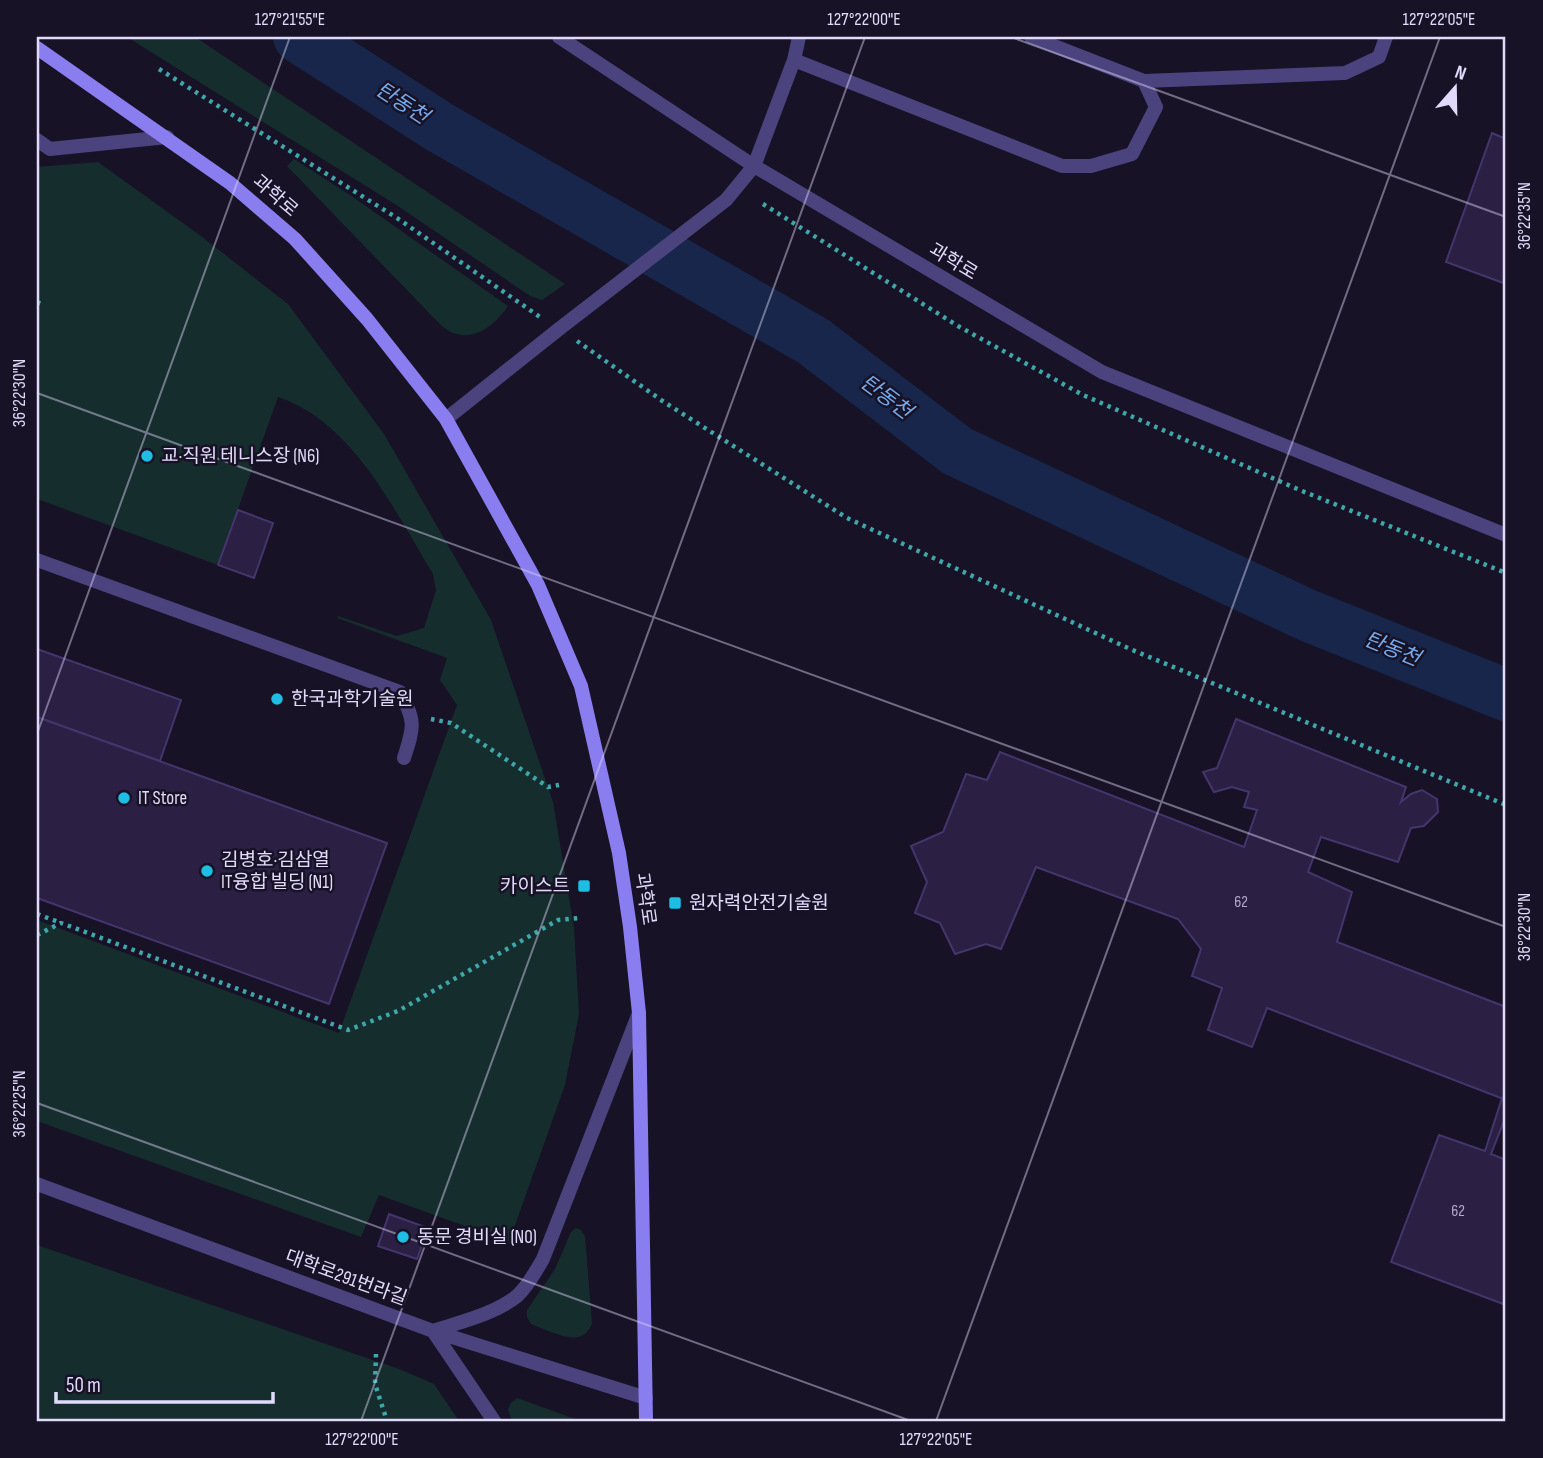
<svg xmlns="http://www.w3.org/2000/svg" width="1543" height="1458" font-family="'Sofia Sans Condensed','Noto Sans KR',sans-serif">
<rect width="100%" height="100%" fill="#171225"/>
<path fill="#162d2e" d="M127,37H195L565,284L542,300L530,296L398,206Z
M294,159L353,197L508,306C495,325 476,341 453,333C445,330 437,321 431,315L287,166Z
M98,162L201,236L288,304L384,434L491,620L553,802L574,928L579,1014L565,1085L509,1242L379,1195L361,1237L37,1121V920L339,1033L457,705L440,680L447,658L337,618L338,616L397,636L424,628L436,590L433,574C394,510 353,422 278,397L218,565L37,499V167Z
M576,1228L581,1230L585,1236L592,1323C583,1351 551,1331 531,1324L527,1317V1310L555,1269L571,1232Z
M37,1245L399,1369L434,1384L459,1421H37Z
M517,1398L578,1420L579,1421H512L508,1410L510,1404Z"/>
<g fill="none" stroke-linecap="round" stroke-linejoin="round">
<path stroke="#17264a" stroke-width="52" d="M299,37L441,128L813,341L957,451L1309,616L1506,695"/>
</g>
<path fill="#2b2044" stroke="#45356d" stroke-width="2" d="M1492,133L1506,139V284L1446,262Z
M238,510L273,523L254,578L218,565Z
M37,649L181,700L160,761L37,717Z
M37,717L387,843L329,1004L37,898Z
M1236,719L1406,787L1401,802L1411,794L1422,790L1437,799L1438,812L1424,826L1411,828L1398,862L1321,837L1308,872L1352,892L1337,942L1506,1007V1100L1267,1008L1252,1047L1208,1030L1222,988L1192,976L1201,949L1178,919L1036,867L1001,949L986,944L955,954L940,923L915,913L927,882L911,846L943,832L966,774L987,780L1000,752L1244,847L1257,810L1244,807L1249,792L1232,787L1214,792L1203,772L1217,768Z
M1502,1098L1506,1100V1116L1491,1154L1506,1160V1305L1391,1262L1439,1135L1485,1151Z
M389,1214L428,1228L417,1259L378,1246Z"/>
<g fill="none" stroke-linecap="round" stroke-linejoin="round">
<path stroke="#3ea7ab" stroke-width="4.5" stroke-dasharray="3.5 5" stroke-linecap="butt" d="M159,69L397,218L540,317
M763,204L958,326L1083,395L1302,491L1506,573
M37,302L42,304
M577,341L664,402L847,518L1130,649L1506,805
M431,719L451,723L548,787L559,785
M37,914L61,923
M37,935L61,923L348,1030L398,1011L558,920L580,918
M376,1354L375,1384L387,1421"/>
<path stroke="#4a437e" stroke-width="14" d="M559,37L754,166L1102,372L1506,535
M1031,37L1144,81L1345,73L1379,57L1386,37
M794,60L1062,166H1091L1132,154L1156,107L1144,81
M446,419L559,329L726,200L754,166L794,60L799,37
M37,560L400,692C416,721 414,727 404,758"/>
<path stroke="#4a437e" stroke-width="14" d="M37,140L50,149L167,137
M37,1184L433,1331L646,1398
M433,1331C460,1322 495,1314 517,1296C528,1286 536,1271 543,1259L639,1013
M433,1331L494,1421"/>
<path stroke="#8a7def" stroke-width="14" d="M37,48L230,183L295,239L367,319L446,419L538,585L581,686L619,853L630,927L639,1013L646,1421"/>
</g>
<path fill="none" stroke="#e1dafb" stroke-width="2" stroke-opacity="0.45" d="M1011,37L1506,217M37,393L1506,927M37,734L290,37M37,1103L911,1421M361,1421L865,37M936,1421L1440,37"/>
<g fill="#1dbde4" stroke="#171225" stroke-width="2.5">
<circle cx="147" cy="456" r="7"/>
<circle cx="277" cy="699" r="7"/>
<circle cx="124" cy="798" r="7"/>
<circle cx="207" cy="871" r="7"/>
<rect x="577" y="879" width="14" height="14" rx="3.5"/>
<rect x="668" y="896" width="14" height="14" rx="3.5"/>
<circle cx="403" cy="1237" r="7"/>
</g>
<g text-anchor="middle" dominant-baseline="central" stroke-width="5" stroke-linejoin="round" paint-order="stroke">
<g font-size="16" fill="#b4accd">
<text x="1241" y="902">62</text>
<text x="1458" y="1211">62</text>
</g>
<g font-size="19" fill="#e1dafb" stroke="#171225">
<text transform="translate(275 196) rotate(41)">과학로</text>
<text transform="translate(953 262) rotate(31)">과학로</text>
<text transform="translate(645 899) rotate(82)">과학로</text>
<text transform="translate(346 1278) rotate(20)">대학로291번라길</text>
</g>
<g font-size="19" fill="#e1dafb" stroke="#171225" text-anchor="start">
<text x="161" y="456">교·직원 테니스장 (N6)</text>
<text x="291" y="699">한국과학기술원</text>
<text x="138" y="798">IT Store</text>
<text x="221" y="860">김병호·김삼열<tspan x="221" dy="22">IT융합 빌딩 (N1)</tspan></text>
<text x="570" y="886" text-anchor="end">카이스트</text>
<text x="689" y="903">원자력안전기술원</text>
<text x="417" y="1237">동문 경비실 (N0)</text>
</g>
<g font-size="21" font-style="italic" fill="#75abee" stroke="#171225">
<text transform="translate(402 103) rotate(33)">탄동천</text>
<text transform="translate(886 397) rotate(37)">탄동천</text>
<text transform="translate(1392 649) rotate(22)">탄동천</text>
</g>
</g>
<rect width="1543" height="1458" fill="none" stroke="#171225" stroke-width="77"/>
<g transform="translate(1455 88) rotate(20)" stroke="#171225" stroke-width="5" paint-order="stroke">
<path d="M0-5L12 26L0 18L-12 26Z" fill="#e1dafb"/>
<text y="-10" font-size="19" font-weight="bold" text-anchor="middle" fill="#e1dafb">N</text>
</g>
<path d="M56 1392v10h217v-10" fill="none" stroke="#e1dafb" stroke-width="3.5"/>
<text x="66" y="1392" font-size="21" fill="#e1dafb" stroke="#171225" stroke-width="5" paint-order="stroke">50 m</text>
<rect x="38" y="38" width="1466" height="1382" fill="none" stroke="#e1dafb" stroke-width="2.5"/>
<g font-size="18" text-anchor="middle" fill="#e1dafb">
<text x="290" y="25">127°21'55"E</text>
<text x="864" y="25">127°22'00"E</text>
<text x="1439" y="25">127°22'05"E</text>
<text transform="translate(1524 216) rotate(-90)" y="6">36°22'35"N</text>
<text transform="translate(19 393) rotate(-90)" y="6">36°22'30"N</text>
<text transform="translate(1524 927) rotate(-90)" y="6">36°22'30"N</text>
<text transform="translate(19 1104) rotate(-90)" y="6">36°22'25"N</text>
<text x="362" y="1445">127°22'00"E</text>
<text x="936" y="1445">127°22'05"E</text>
</g>
</svg>
